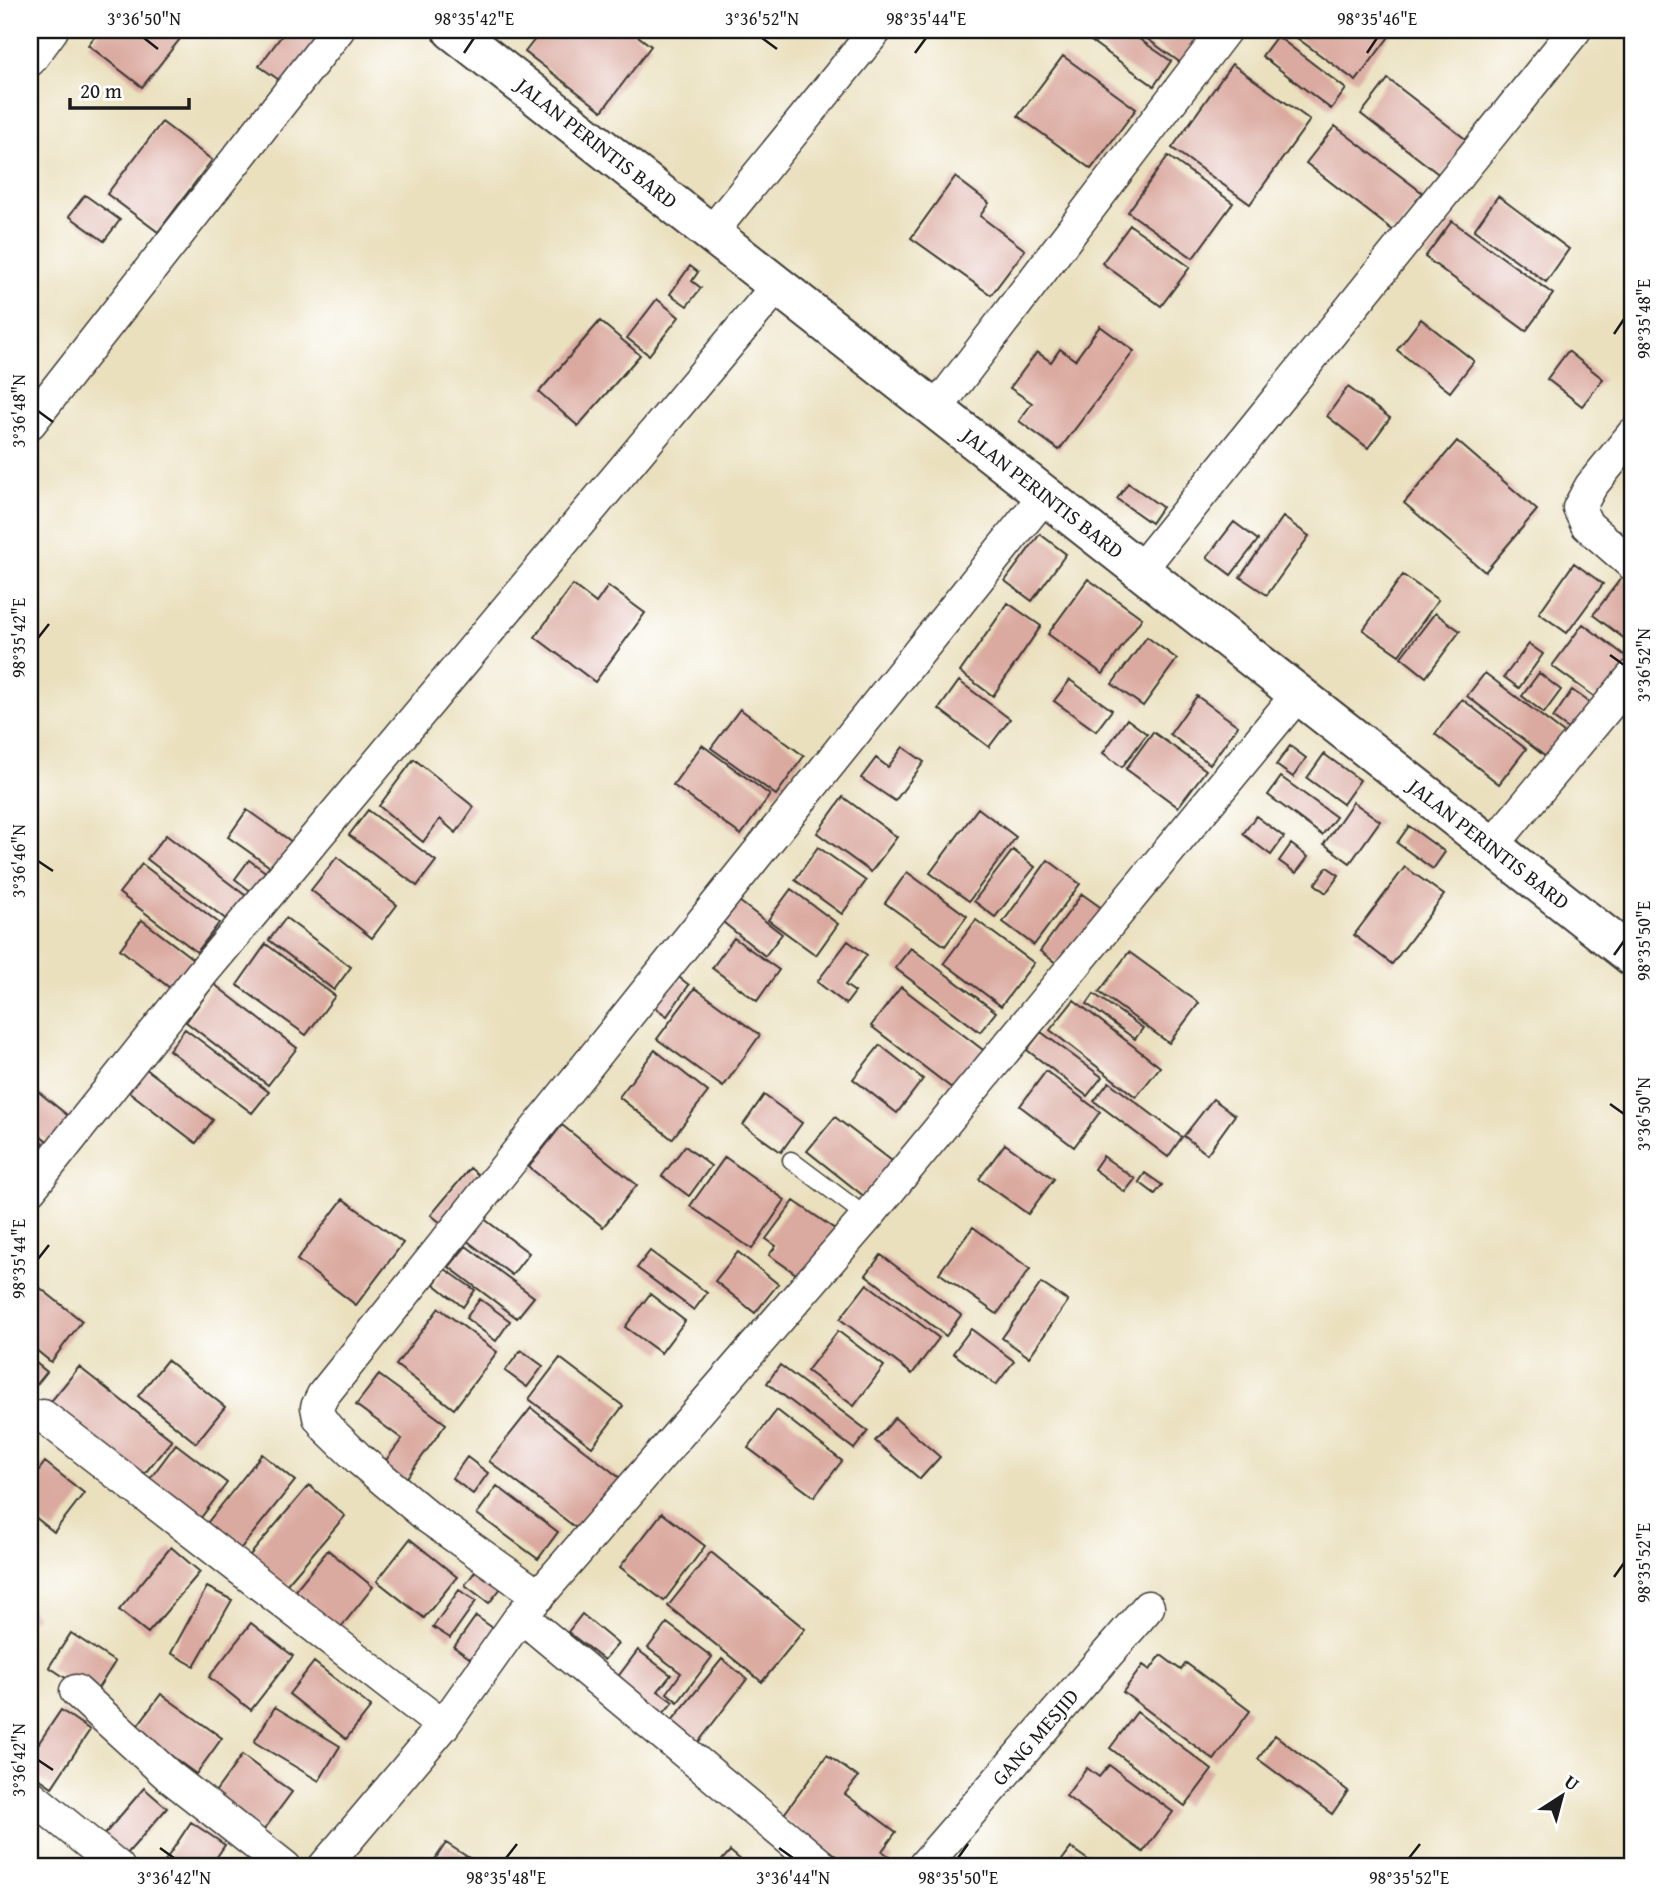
<svg xmlns="http://www.w3.org/2000/svg" width="1663" height="1897" font-family="'Gentium Book Plus',serif">
<rect width="100%" height="100%" fill="#fff"/>
<filter id="ink" filterUnits="userSpaceOnUse"><feTurbulence type="fractalNoise" baseFrequency=".0143" numOctaves="2"/><feDisplacementMap in="SourceGraphic" scale="14" xChannelSelector="R" yChannelSelector="G"/><feConvolveMatrix kernelMatrix="1 2 1 2 8 2 1 2 1" color-interpolation-filters="sRGB"/></filter>
<filter id="wash" filterUnits="userSpaceOnUse"><feTurbulence type="fractalNoise" baseFrequency=".00686" numOctaves="4" result="noise"/><feDisplacementMap in="SourceGraphic" scale="28" xChannelSelector="R" yChannelSelector="G"/><feGaussianBlur stdDeviation="1.57" result="paint"/><feColorMatrix in="noise" values="0 0 0 0 0 0 0 0 0 0 0 0 0 0 0 0 0 1.4 0 .05"/><feComposite in="paint" operator="in"/></filter>
<g filter="url(#wash)">
<rect width="100%" height="100%" fill="#eae0be"/>
<g id="blocks">
<path fill="#daa99f" d="M100,30H187L142,87L88,45Z
M286,30H325L285,84L259,66Z
M542,30H630L651,46L602,111L525,52Z
M1088,30H1126L1171,61L1154,86L1084,36Z
M1135,30H1204L1181,63Z
M1286,30H1394L1356,81Z
M1277,36L1346,89L1331,109L1262,56Z
M1063,56L1136,109L1091,169L1018,116Z
M1232,64L1310,120L1250,204L1172,148Z
M1388,79L1468,141L1441,176L1361,114Z
M162,122L212,160L158,232L107,194Z
M1335,126L1424,194L1395,232L1306,163Z
M1168,156L1233,203L1193,258L1128,212Z
M955,177L989,203L980,216L1025,250L991,295L911,238Z
M85,195L120,220L104,241L69,216Z
M1498,196L1569,249L1546,282L1474,230Z
M1452,221L1553,294L1526,331L1425,257Z
M1130,225L1190,267L1161,306L1102,263Z
M690,266L698,272L692,281L701,288L687,306L670,294Z
M657,299L679,317L649,355L627,338Z
M1421,319L1474,361L1450,392L1397,350Z
M600,321L640,355L578,426L539,392Z
M1100,326L1134,351L1059,450L1019,421L1032,403L1010,388L1037,352L1051,362L1060,349L1075,360Z
M1568,351L1603,379L1582,406L1547,379Z
M1348,387L1390,418L1368,448L1327,416Z
M1457,441L1537,510L1485,572L1404,503Z
M1128,483L1162,507L1151,523L1117,499Z
M1283,517L1309,536L1267,595L1240,577Z
M1234,522L1258,540L1231,575L1207,557Z
M1040,534L1066,554L1032,601L1005,581Z
M1574,563L1603,584L1567,633L1539,613Z
M1403,575L1438,600L1399,655L1363,630Z
M1622,577L1633,585V645L1593,615Z
M1088,579L1142,618L1103,674L1048,634Z
M573,585L596,603L608,586L645,613L595,682L535,637Z
M1008,603L1041,626L993,696L960,672Z
M1435,613L1460,631L1426,677L1401,657Z
M1583,624L1632,661L1602,702L1552,666Z
M1147,637L1177,659L1143,706L1112,684Z
M1529,644L1543,654L1519,688L1504,677Z
M1485,673L1573,740L1555,764L1467,696Z
M1539,673L1561,690L1544,713L1522,696Z
M1070,680L1112,710L1096,731L1054,701Z
M959,681L1010,719L989,747L939,709Z
M1572,690L1596,707L1577,735L1553,718Z
M1197,696L1238,726L1210,764L1170,734Z
M1462,699L1526,749L1499,784L1435,734Z
M740,709L804,756L776,795L711,748Z
M1127,719L1147,734L1122,767L1103,753Z
M1153,732L1206,770L1178,807L1126,769Z
M702,745L770,795L741,835L673,785Z
M1290,746L1306,758L1293,777L1276,765Z
M903,747L924,762L895,801L861,778L876,758L888,767Z
M1324,754L1360,780L1343,804L1307,778Z
M414,759L474,807L456,833L440,819L423,842L379,806Z
M1281,777L1336,817L1322,835L1268,795Z
M843,797L897,837L871,872L817,833Z
M1353,802L1380,821L1350,863L1324,844Z
M978,808L1016,837L969,901L930,873Z
M247,810L292,842L273,869L228,837Z
M368,810L436,861L417,886L349,835Z
M1256,816L1284,837L1271,855L1243,834Z
M1409,826L1445,852L1433,869L1397,843Z
M166,835L246,896L227,920L147,859Z
M1291,844L1308,857L1296,873L1279,861Z
M818,847L866,881L842,914L795,880Z
M1013,850L1035,867L995,917L974,901Z
M337,857L397,905L372,938L311,890Z
M249,860L271,876L257,896L235,879Z
M1048,860L1080,884L1034,945L1003,922Z
M142,864L219,923L197,952L119,893Z
M1327,867L1339,875L1326,893L1315,884Z
M1405,867L1444,895L1392,964L1354,935Z
M907,872L967,916L945,946L885,903Z
M791,889L838,924L816,955L768,920Z
M1082,894L1110,914L1068,972L1040,951Z
M739,901L782,934L765,956L723,922Z
M286,918L351,967L334,990L269,940Z
M142,920L193,959L170,988L120,949Z
M976,920L1034,963L1001,1006L944,963Z
M734,938L779,970L757,1001L712,968Z
M848,941L867,955L845,985L855,992L846,1004L817,982Z
M266,944L335,996L306,1035L237,985Z
M911,948L996,1012L980,1032L895,968Z
M1129,952L1199,1003L1169,1043L1099,992Z
M676,975L689,985L667,1016L653,1006Z
M214,984L297,1048L268,1085L186,1022Z
M901,987L987,1053L957,1092L871,1026Z
M695,988L760,1035L723,1087L657,1039Z
M1094,994L1143,1028L1135,1039L1087,1004Z
M1074,1000L1160,1067L1136,1097L1050,1030Z
M185,1029L269,1092L252,1113L169,1050Z
M1041,1032L1102,1077L1087,1096L1027,1050Z
M880,1045L923,1079L897,1113L853,1079Z
M655,1050L708,1092L672,1139L619,1097Z
M145,1068L213,1120L196,1143L128,1091Z
M1046,1071L1100,1112L1074,1147L1020,1106Z
M1109,1082L1182,1137L1168,1157L1094,1101Z
M30,1085L72,1119L51,1144L30,1127Z
M764,1095L802,1123L781,1152L743,1125Z
M1213,1099L1235,1115L1207,1154L1184,1136Z
M835,1117L892,1161L865,1197L807,1151Z
M562,1125L637,1185L603,1227L529,1167Z
M30,1132L48,1147L32,1166L30,1164Z
M1005,1144L1054,1179L1028,1214L979,1179Z
M685,1146L711,1166L689,1196L662,1176Z
M1103,1156L1135,1179L1125,1192L1094,1169Z
M725,1157L785,1200L752,1249L690,1206Z
M470,1168L488,1183L450,1230L431,1215Z
M1145,1173L1162,1185L1155,1194L1139,1182Z
M343,1199L403,1243L356,1305L297,1260Z
M794,1201L842,1234L809,1283L769,1255L776,1246L766,1239Z
M483,1218L529,1253L512,1275L466,1240Z
M973,1227L1030,1269L997,1314L939,1273Z
M466,1246L534,1297L517,1318L449,1267Z
M650,1251L707,1293L694,1310L637,1268Z
M738,1252L778,1284L755,1313L715,1281Z
M881,1255L961,1315L946,1336L866,1275Z
M445,1269L475,1290L463,1307L434,1284Z
M30,1280L82,1321L51,1362L30,1345Z
M1041,1283L1068,1301L1029,1357L1002,1338Z
M867,1284L939,1338L912,1374L840,1319Z
M650,1294L685,1321L661,1353L625,1327Z
M480,1299L510,1321L496,1341L466,1318Z
M439,1308L497,1352L454,1409L396,1365Z
M971,1329L1014,1361L996,1385L953,1353Z
M838,1331L884,1366L854,1406L807,1371Z
M521,1350L543,1366L527,1387L505,1371Z
M30,1358L47,1372L30,1393Z
M560,1358L623,1406L592,1447L529,1399Z
M167,1360L225,1407L196,1443L138,1396Z
M780,1365L868,1431L854,1449L767,1383Z
M79,1367L172,1440L141,1478L48,1405Z
M379,1375L446,1424L402,1484L380,1468L402,1439L356,1405Z
M531,1408L625,1482L584,1534L489,1461Z
M777,1410L842,1461L814,1497L748,1448Z
M895,1418L940,1457L920,1479L875,1441Z
M176,1444L227,1483L194,1527L143,1488Z
M262,1454L295,1481L233,1558L200,1532Z
M467,1457L488,1473L473,1494L452,1478Z
M45,1462L84,1493L54,1532L30,1513V1482Z
M309,1485L345,1516L281,1591L245,1561Z
M497,1486L558,1532L538,1559L477,1514Z
M662,1513L705,1546L664,1601L620,1567Z
M410,1539L457,1577L424,1618L377,1581Z
M171,1547L200,1572L148,1633L119,1610Z
M328,1550L373,1587L333,1637L287,1600Z
M711,1552L805,1629L762,1682L668,1606Z
M480,1565L505,1583L489,1603L465,1585Z
M207,1587L232,1600L194,1666L171,1653Z
M459,1590L476,1601L450,1638L433,1627Z
M30,1608L37,1616L30,1622Z
M582,1614L618,1644L604,1660L568,1632Z
M476,1616L504,1636L482,1667L454,1647Z
M251,1623L293,1656L251,1710L209,1677Z
M667,1623L712,1657L678,1702L667,1693L681,1673L648,1648Z
M71,1633L115,1662L93,1696L49,1667Z
M638,1650L671,1675L658,1691L673,1702L657,1721L611,1686Z
M1161,1655L1181,1670L1186,1663L1250,1711L1214,1760L1123,1692L1143,1665L1150,1670Z
M722,1659L747,1679L693,1749L666,1728Z
M314,1662L371,1707L346,1739L289,1694Z
M161,1694L222,1738L196,1774L135,1729Z
M275,1707L340,1746L319,1781L254,1742Z
M61,1710L90,1730L52,1787L30,1772V1756Z
M1137,1712L1212,1770L1185,1806L1110,1748Z
M1275,1735L1348,1791L1332,1814L1258,1759Z
M242,1755L292,1792L263,1831L213,1795Z
M827,1755L858,1777L845,1794L896,1832L882,1851L893,1859L887,1867H851L782,1817Z
M1109,1765L1173,1812L1143,1852L1066,1796L1087,1768L1099,1777Z
M144,1788L167,1808L126,1855L103,1836Z
M191,1822L225,1845L210,1867H161Z
M446,1843L483,1867H430Z
M1071,1848L1098,1867H1057Z
M730,1851L749,1867H716Z"/>
</g>
</g>
<g filter="url(#ink)">
<use href="#blocks" fill-opacity="0" stroke="#3b3934" stroke-width="2"/>
<g fill="none" stroke-linecap="round" stroke-linejoin="round">
<defs>
<path id="service" d="M791,1160L867,1217"/>
<path id="minor" d="M30,60L52,30
M711,233L876,30
M936,409L1225,30
M30,423L338,30
M1633,434L1591,486L1579,508L1587,525L1633,565
M1140,570L1575,30
M1492,846L1633,676
M30,1189L203,972L778,285
M43,1416L443,1726
M539,1596L429,1518L359,1459L327,1428L319,1417L317,1407L323,1395L1045,495
M521,1616L823,1867
M76,1691L169,1776L285,1867
M30,1795L118,1867
M324,1867L443,1726L521,1616L867,1217L1298,694
M923,1867L1148,1607"/>
<path id="tertiary" d="M452,30L1633,957"/>
</defs>
<use href="#service" stroke="#3b3934" stroke-width="19"/>
<use href="#minor" stroke="#3b3934" stroke-width="35"/>
<use href="#tertiary" stroke="#3b3934" stroke-width="42"/>
<use href="#service" stroke="#fff" stroke-width="16"/>
<use href="#minor" stroke="#fff" stroke-width="32"/>
<use href="#tertiary" stroke="#fff" stroke-width="38"/>
</g>
</g>
<path fill="none" stroke="#1c1c1c" stroke-width="2.5" d="M144,38L158,49M762,38L777,49M464,53L474,38M915,53L926,38M1367,53L1377,38M1614,334L1624,319M38,411L53,422M38,638L49,624M1610,655L1624,665M38,861L53,871M1614,955L1624,941M1610,1104L1624,1114M38,1259L49,1245M1614,1577L1624,1563M38,1760L53,1770M160,1848L174,1858M779,1848L793,1858M506,1858L517,1844M958,1858L968,1844M1409,1858L1420,1844"/>
<g text-anchor="middle" dominant-baseline="central" stroke-width="5" stroke-linejoin="round" paint-order="stroke">
<g font-size="21" fill="#1c1c1c" stroke="#fff">
<text transform="translate(597 143) rotate(38)">JALAN PERINTIS BARD</text>
<text transform="translate(1043 493) rotate(38)">JALAN PERINTIS BARD</text>
<text transform="translate(1489 844) rotate(38)">JALAN PERINTIS BARD</text>
<text transform="translate(1035 1737) rotate(-49)">GANG MESJID</text>
</g>
</g>
<rect width="1663" height="1897" fill="none" stroke="#fff" stroke-width="77"/>
<g transform="translate(1562 1796) rotate(36)" stroke="#ffffff" stroke-width="5" paint-order="stroke">
<path d="M0-5L12 26L0 18L-12 26Z" fill="#1c1c1c"/>
<text y="-10" font-size="19" font-weight="bold" text-anchor="middle" fill="#1c1c1c">U</text>
</g>
<path d="M70 98v10h119v-10" fill="none" stroke="#1c1c1c" stroke-width="3.5"/>
<text x="80" y="98" font-size="21" fill="#1c1c1c" stroke="#ffffff" stroke-width="5" paint-order="stroke">20 m</text>
<rect x="38" y="38" width="1586" height="1820" fill="none" stroke="#1c1c1c" stroke-width="2.5"/>
<g font-size="18" text-anchor="middle" fill="#1c1c1c">
<text x="144" y="25">3°36'50"N</text>
<text x="474" y="25">98°35'42"E</text>
<text x="762" y="25">3°36'52"N</text>
<text x="926" y="25">98°35'44"E</text>
<text x="1377" y="25">98°35'46"E</text>
<text transform="translate(1644 319) rotate(-90)" y="6">98°35'48"E</text>
<text transform="translate(19 411) rotate(-90)" y="6">3°36'48"N</text>
<text transform="translate(19 638) rotate(-90)" y="6">98°35'42"E</text>
<text transform="translate(1644 665) rotate(-90)" y="6">3°36'52"N</text>
<text transform="translate(19 861) rotate(-90)" y="6">3°36'46"N</text>
<text transform="translate(1644 941) rotate(-90)" y="6">98°35'50"E</text>
<text transform="translate(1644 1114) rotate(-90)" y="6">3°36'50"N</text>
<text transform="translate(19 1259) rotate(-90)" y="6">98°35'44"E</text>
<text transform="translate(1644 1563) rotate(-90)" y="6">98°35'52"E</text>
<text transform="translate(19 1760) rotate(-90)" y="6">3°36'42"N</text>
<text x="174" y="1884">3°36'42"N</text>
<text x="506" y="1884">98°35'48"E</text>
<text x="793" y="1884">3°36'44"N</text>
<text x="958" y="1884">98°35'50"E</text>
<text x="1409" y="1884">98°35'52"E</text>
</g>
</svg>
